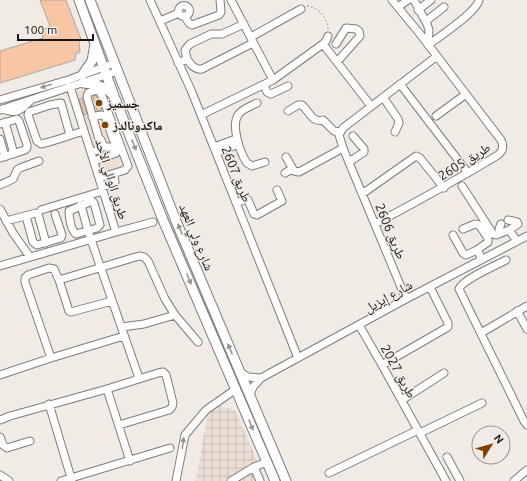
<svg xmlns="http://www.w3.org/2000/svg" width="527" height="481" font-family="Ubuntu,'Noto Naskh Arabic',sans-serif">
<defs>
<pattern id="industrial-grid" width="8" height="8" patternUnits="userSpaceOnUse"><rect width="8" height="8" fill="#ebded5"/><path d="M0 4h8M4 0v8" fill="none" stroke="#c9beb6"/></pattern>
</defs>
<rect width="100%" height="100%" fill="#f1ebe6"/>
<path fill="#ebded5" d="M90,87L100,88L132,168L97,179L68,95Z"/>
<path fill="url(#industrial-grid)" d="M217,405L235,410L266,481H196L208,412Z"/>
<path fill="#f7c7a5" stroke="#aca6a2" d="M40,0H66L81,39L79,44L80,51L79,53H76L75,60L0,83V51L43,38L42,34L43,30L50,26Z
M96,95L97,98L102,110L97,111L93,97Z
M82,98L87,114L84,115L79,99Z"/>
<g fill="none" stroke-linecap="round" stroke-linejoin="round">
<defs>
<path id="minor" d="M150,0L191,90L298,358
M231,0L273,80
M414,0L427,24L429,30L428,45
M178.5 11a5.5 5.5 0 1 1 11 0a5.5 5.5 0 1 1-11 0Z
M398,7L408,0
M418,10L431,0
M184,16L189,23L192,25L219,15L221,12L220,0
M160,21L179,13
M426,21L444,7
M251,37L301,9
M323,44L371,106
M336,44L346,28L356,29L359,31L360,36L337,62
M428,45C440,36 476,13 479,0
M187,59L185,50L190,44L211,34H222L244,24
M178,63L187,59C191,65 195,70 202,69L253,43
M68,80L116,232
M400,84L468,173
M264,85L267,92L271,94L288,86
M383,97L398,119L399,123L395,132
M0,100L68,80L115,63
M257,103C251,106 242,109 238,115C231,126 240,153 247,163L252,166L265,162
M3,109C15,115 22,110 30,101
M0,110L118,71
M288,111L298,105H302C309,111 312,123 323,120L334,131L339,132
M201,115L273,80L323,44L326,41L328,36
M436,116L466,94
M92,117L101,115L105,116L113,139L118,148
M5,122L14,154
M0,124L17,119L19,121L27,145V148L25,150L0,158
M70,135L61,103L50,105L29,112L28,115L37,141L41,144C55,141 70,135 84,131
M0,139L5,157
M214,147L236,139
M91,152L98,150L101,146L87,97L88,93L96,90L100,92L102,96L128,166L125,170L99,178
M216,153L238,144
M286,157L294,171L299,172L343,148
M94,161L116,153L113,147H104L101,140
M349,162L364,152V149L353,136
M285,173L292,169
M0,185L13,179L17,170L20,168L39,161
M462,186L493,234L496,235L509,230
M102,187L115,182L114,174
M362,194L416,156L420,158L444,188
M92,201L94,203L100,225L97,228L76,234C71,230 69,218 69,211Z
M237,203L246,199L248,200L254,214L257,215L282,201L277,190
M81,205L88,231L139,378
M0,209L13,233L30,257
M41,210L103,191
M26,216L33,242L37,245L61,238L62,235L55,214
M508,220L517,222L518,224L509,230L517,241
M6,221L36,213L38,214L46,243
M375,224C416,202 457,180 498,155C503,151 504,146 501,140L420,34L392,0
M463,229L475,224L479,225L488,238V242L477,250L482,259
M500,233L499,229L501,224
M453,235L463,253L466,255L477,250
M506,260C495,266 463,279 459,289L524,421L527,425
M0,266L116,232L153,222
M406,299L343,148L339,135L343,128L437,56
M112,301L71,312L69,311L59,280L139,256L144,257L148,261L165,299L175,315L198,342
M517,311L527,329
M359,325L382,365L446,481
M122,327L144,324L175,315
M481,333L527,306
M51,358L25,282V278L28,275L49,268L54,269L59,280
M382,365L448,327V323L430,287
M240,372L248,377L261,378
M0,375L51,358L124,336
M107,389L130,461
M250,395L253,387L261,378L406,299L527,236
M402,400L444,373
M49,404L72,481
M0,420L10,416L107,389L158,373L163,372L166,375L173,403L172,407L169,410L119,425
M420,433L482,403
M0,437L3,445L7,448L30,441
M447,457L460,481
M254,467L260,481
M329,473L418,430
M0,475L9,481
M61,481L170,448
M176,481L185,435L206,410L236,389
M231,481L254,467L267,462
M514,481L527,470"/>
<path id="major" d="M79,0L114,96L163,220L275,481
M90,0L176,221L286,481
M83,74L92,61L95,44
M83,83C96,84 105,86 114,96"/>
</defs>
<use href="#minor" stroke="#817b77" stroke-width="9"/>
<use href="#major" stroke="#817b77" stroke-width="11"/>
<path stroke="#9e9995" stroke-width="1" stroke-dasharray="2 2" stroke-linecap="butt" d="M307,6C318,7 328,18 328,29"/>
<use href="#minor" stroke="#fff" stroke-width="7"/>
<use href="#major" stroke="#fff" stroke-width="9"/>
</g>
<defs><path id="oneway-solid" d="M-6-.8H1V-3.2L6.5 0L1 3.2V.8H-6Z"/></defs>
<g fill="#979695">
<use href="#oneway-solid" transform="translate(46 86) rotate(163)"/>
<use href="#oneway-solid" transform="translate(134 145) rotate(68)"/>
<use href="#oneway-solid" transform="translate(180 229) rotate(-113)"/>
<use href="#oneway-solid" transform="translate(189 279) rotate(67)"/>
<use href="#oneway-solid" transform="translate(230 349) rotate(-113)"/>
<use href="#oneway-solid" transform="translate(251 425) rotate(67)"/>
<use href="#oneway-solid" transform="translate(183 443) rotate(-82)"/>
</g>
<g fill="#814301" stroke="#f1ebe6" stroke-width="1.5">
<circle cx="99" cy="103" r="4"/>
<circle cx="105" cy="125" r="4"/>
</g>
<g text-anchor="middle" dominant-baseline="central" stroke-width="3" stroke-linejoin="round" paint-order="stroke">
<g font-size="13" font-weight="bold" fill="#181614" stroke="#f1ebe6" text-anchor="start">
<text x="107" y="103">جسميز</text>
<text x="113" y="125">ماكدونالدز</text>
</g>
<g font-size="13" fill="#181614" stroke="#f1ebe6">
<text transform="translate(464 161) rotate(-32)">طريق 2605</text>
<text transform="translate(237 174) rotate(68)">طريق 2607</text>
<text transform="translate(112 179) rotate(73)">طريق الوالي الأحد</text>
<text transform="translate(391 231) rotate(67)">طريق 2606</text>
<text transform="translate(197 237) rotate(68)">شارع ولي العهد</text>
<text transform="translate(388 296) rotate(-29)">شارع إيزيل</text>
<text transform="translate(399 371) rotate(61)">طريق 2027</text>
</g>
</g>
<g transform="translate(491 445) rotate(53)"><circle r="19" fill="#f1ebe6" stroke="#9a9692"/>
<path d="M0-3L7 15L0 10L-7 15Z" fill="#814301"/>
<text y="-6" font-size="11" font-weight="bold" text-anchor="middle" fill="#181614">N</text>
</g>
<path d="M18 34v6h75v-6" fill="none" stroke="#181614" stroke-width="2"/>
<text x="24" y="34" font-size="12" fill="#181614" stroke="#f1ebe6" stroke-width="3" paint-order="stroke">100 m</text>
</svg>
